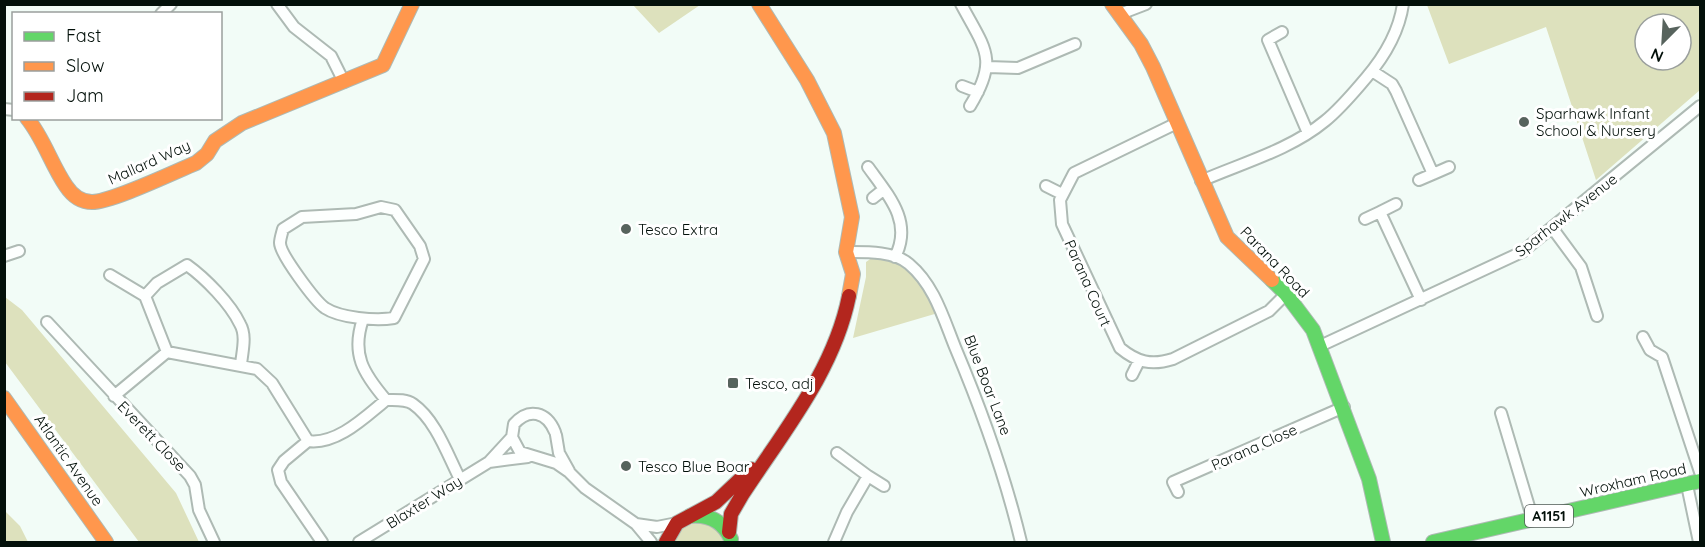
<svg xmlns="http://www.w3.org/2000/svg" width="1705" height="547" font-family="Quicksand,sans-serif">
<rect width="100%" height="100%" fill="#f2fcf7"/>
<path fill="#dde1bd" fill-rule="evenodd" d="M633,5H700L659,33Z
M1427,5H1700V90L1596,180L1546,27L1449,64ZM1645,24H1681V60H1645Z
M876,255L911,266L938,313L853,338L866,277V262Z
M5,297L22,310L176,493L199,542H139L5,362Z
M5,511L20,526L28,542H5Z
M703,522L718,530L724,542H674C678,527 689,524 703,522Z"/>
<g fill="none" stroke-linecap="round" stroke-linejoin="round">
<defs>
<path id="street" d="M277,4L294,27L331,56L344,82
M961,4C985,49 999,59 970,106
M161,14L171,4
M1120,14L1146,4
M1282,32L1268,40L1308,133
M988,67L1018,68L1075,44
M1372,71L1392,84L1396,91L1433,174L1419,180
M962,86L978,92
M4,109L14,110
M1177,123L1074,173L1060,200L1062,224L1120,348C1137,362 1151,366 1173,359L1269,311L1286,294
M868,167C889,196 913,222 895,257
M1433,174L1449,167
M1201,181C1242,163 1290,150 1325,121C1341,108 1353,93 1366,78C1384,57 1399,32 1403,4
M1046,186L1062,194
M873,198L883,190
M381,207L395,210L420,246L424,259L394,318C376,321 340,318 325,308C315,301 280,254 280,243C280,239 282,233 283,229L302,217L356,214Z
M1380,212L1396,204
M1365,219L1380,212L1421,300
M1553,229L1581,267L1597,316
M846,252C865,252 894,251 909,264C934,285 943,317 955,347C982,411 1005,475 1021,542
M4,256L19,251
M110,275L145,296
M363,319C351,354 363,373 386,400
M47,322L190,476L195,485L199,510L214,542
M1643,337L1650,350L1662,357L1700,472
M1320,346L1522,252L1700,106
M241,365C242,352 247,336 240,324C230,303 205,278 187,265L157,283L145,296L167,352L257,369L272,383L308,441
M1132,375L1139,361
M114,396L167,352
M386,400C395,400 406,399 413,404C436,420 448,456 460,479
M1501,413L1533,520
M555,432C547,412 529,407 514,424L512,437L520,452L556,463L569,472L585,488L636,524L651,542
M556,435L559,453L569,471
M308,441L284,461L278,470L281,482L322,542
M308,441C337,445 365,417 386,400
M489,462L528,457
M868,476L884,486
M1687,485L1699,542
M1178,492L1173,482L1344,407
M636,524L657,527L677,523
M359,542L489,462L512,437
M834,542L847,512L868,476L837,453"/>
<path id="fast" d="M1272,280L1286,294L1313,330L1369,479L1383,542
M690,516C709,514 723,521 731,539
M1433,542L1700,481"/>
<path id="slow" d="M759,4L807,80L834,133L852,217L846,252L853,274L849,296
M1112,4L1141,44L1153,67L1227,237L1272,280
M27,118C44,139 51,164 66,186C72,195 81,202 92,202C112,202 174,172 196,163L207,154L215,141L242,123L383,65L412,4
M4,398L106,542"/>
<path id="jam" d="M729,532L731,514L742,495C783,432 834,371 849,296
M666,542L677,523L716,502L751,469"/>
</defs>
<use href="#street" stroke="#aebab4" stroke-width="14"/>
<use href="#fast" stroke="#aebab4" stroke-width="16"/>
<use href="#slow" stroke="#aebab4" stroke-width="16"/>
<use href="#jam" stroke="#aebab4" stroke-width="16"/>
<use href="#street" stroke="#fdfffe" stroke-width="10"/>
<use href="#fast" stroke="#63d668" stroke-width="14"/>
<use href="#slow" stroke="#ff974d" stroke-width="14"/>
<use href="#jam" stroke="#b3261e" stroke-width="14"/>
</g>
<g fill="#57635d" stroke="#fff" stroke-width="2">
<circle cx="1524" cy="122" r="6"/>
<circle cx="626" cy="229" r="6"/>
<rect x="727" y="377" width="12" height="12" rx="3"/>
<circle cx="626" cy="466" r="6"/>
</g>
<g text-anchor="middle" dominant-baseline="central" stroke-width="6" stroke-linejoin="round" paint-order="stroke">
<rect fill="#fff" stroke="#4f5854" stroke-width="1.5" x="1525" y="505" width="48" height="22" rx="4.5"/>
<g font-size="14" font-weight="bold" fill="#03100a">
<text x="1549" y="516">A1151</text>
</g>
<g font-size="15" fill="#03100a" stroke="#fff" text-anchor="start">
<text x="1536" y="113">Sparhawk Infant<tspan x="1536" dy="17">School &amp; Nursery</tspan></text>
<text x="638" y="229">Tesco Extra</text>
<text x="745" y="383">Tesco, adj</text>
<text x="638" y="466">Tesco Blue Boar</text>
</g>
<g font-size="15" fill="#03100a" stroke="#fff">
<text transform="translate(149 162) rotate(-24)">Mallard Way</text>
<text transform="translate(1566 215) rotate(-38)">Sparhawk Avenue</text>
<text transform="translate(1275 262) rotate(46)">Parana Road</text>
<text transform="translate(1088 283) rotate(66)">Parana Court</text>
<text transform="translate(988 385) rotate(69)">Blue Boar Lane</text>
<text transform="translate(152 436) rotate(46)">Everett Close</text>
<text transform="translate(1254 447) rotate(-24)">Parana Close</text>
<text transform="translate(69 460) rotate(55)">Atlantic Avenue</text>
<text transform="translate(1633 480) rotate(-13)">Wroxham Road</text>
<text transform="translate(424 502) rotate(-32)">Blaxter Way</text>
</g>
</g>
<rect width="1705" height="547" fill="none" stroke="#03100a" stroke-width="12"/>
<rect x="12" y="12" width="210" height="108" fill="#ffffff" stroke="#9a9f9d" stroke-width="1.5"/>
<rect x="24" y="32" width="30" height="9" fill="#63d668" stroke="#9a9f9d" stroke-width="1.5"/>
<text x="66" y="42" font-size="18" fill="#03100a">Fast</text>
<rect x="24" y="62" width="30" height="9" fill="#ff974d" stroke="#9a9f9d" stroke-width="1.5"/>
<text x="66" y="72" font-size="18" fill="#03100a">Slow</text>
<rect x="24" y="92" width="30" height="9" fill="#b3261e" stroke="#9a9f9d" stroke-width="1.5"/>
<text x="66" y="102" font-size="18" fill="#03100a">Jam</text>
<g transform="translate(1663 42) rotate(204)"><circle r="28" fill="#ffffff" stroke="#9a9f9d" stroke-width="1.5"/>
<path d="M0-4.5L10 22L0 15L-10 22Z" fill="#57635d"/>
<text y="-9" font-size="16" font-weight="bold" text-anchor="middle" fill="#03100a">N</text>
</g>
</svg>
